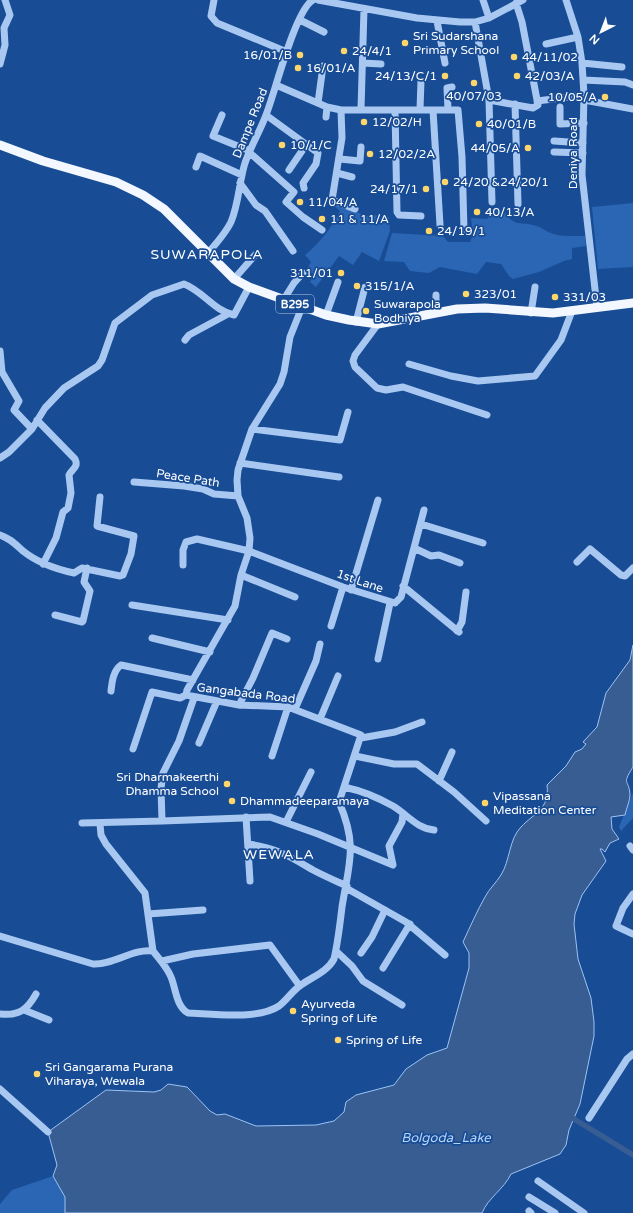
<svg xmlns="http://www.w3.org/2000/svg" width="633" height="1213" font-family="'Varela Round',sans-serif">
<rect width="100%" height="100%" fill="#184c95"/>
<path fill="#2b66b4" d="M330,200L366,216L371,215L389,217L390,231L379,261L362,252L353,265L339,256L316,287L310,282L314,275L307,269L311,262L305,255C321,242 331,228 340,211L329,202Z
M633,203V267L598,269L592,207Z
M492,210L504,211C514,228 521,221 536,226C542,227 545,231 551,233C559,237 576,236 585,236L586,246L572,248V259L564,261L539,272L513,279L509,276L501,264L486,262L477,274L440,267L429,273L410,271L404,262L384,261L392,233L443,236L448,242H470L473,235L471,218L487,219Z
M633,793V818L621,831L619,827Z
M53,1176L65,1197V1213H0V1204L12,1190Z"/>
<path fill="#375d93" stroke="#9cc3f3" d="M633,645V767C621,786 629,778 630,795C630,801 626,809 625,815L611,817L612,829L619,839L610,843L605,852L602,849H600L606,861L582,895L575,914L574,924L578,959L591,998L594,1022V1036L580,1104L569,1130L566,1145L560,1154L511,1174C504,1189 488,1198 482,1213H65V1197L53,1176L57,1165L48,1132L106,1090L154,1092L161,1090L168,1084L187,1087L210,1111L217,1115L225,1114L256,1126L316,1125L334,1121L344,1112L346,1102L356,1095L394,1085L406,1069L427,1055L447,1048L469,968V953L463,942C470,927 477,911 485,897C489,889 496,883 501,875C510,861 509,839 521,827C534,813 550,809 547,785L566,766L575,752L582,749L586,744L583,742L597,727L606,693L630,660Z"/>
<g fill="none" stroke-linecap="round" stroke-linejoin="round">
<path stroke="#375d93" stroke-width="5.5" d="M574,1119L633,1155"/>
<path stroke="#a9c8f1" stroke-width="7" d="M214,0L211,16L217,23L287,52
M318,0L417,18L460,22H475L489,18L523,0
M483,0L489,18
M566,0L578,37L582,63L584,95L582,175L597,307
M300,20L324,32
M437,21L445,63
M475,22L489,100L492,202
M546,44L578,37
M363,63L381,64
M582,63L622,67
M0,64L5,45L4,28L10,15L5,0
M583,80L625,82L633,85
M276,85L327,107L341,110H458L462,157L464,230
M489,100L533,108L538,105L522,22L516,3
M584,100L633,109
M537,101L584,95
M318,103L323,66
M515,104L518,204
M560,107V124L584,123
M361,109L364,9
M420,109L421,81
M448,109L447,88L452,87
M341,110L342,138L332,200L355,209
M395,110L397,212L399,215L421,216
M433,110L440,225
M222,115L213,136L250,151
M266,115L318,153L316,164L303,183L304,188
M326,117L327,107
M554,141L583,143
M554,152L583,153
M250,153L294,192L286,202L303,217L322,230
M340,159L360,161L361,147
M196,167L200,156L242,175
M289,170L306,145
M337,173L352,177
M240,183L256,205L265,211L293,251
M207,254C216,244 225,234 231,222C239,203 239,182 245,163C251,146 260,131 266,115C275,93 295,10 313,0
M234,279L255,255
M436,295V312
M284,299L294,283L303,273
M531,313L535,287
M326,315L338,282
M356,322L365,287
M378,324L355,355L353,361L355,367L377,388L386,390L403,387L487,415
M185,340L189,335L228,314
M0,351L2,372L19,401L14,410L32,429
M409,364L451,376L478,381L535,376L561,340L572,311
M37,420L75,459C79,467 72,469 69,475L71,493L68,508L63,512L56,538L43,564
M252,429L340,440L348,412
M0,458L9,452L32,429L45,408L64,388L98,366L102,360L115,323L152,295L184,284C203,291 214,311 234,315L249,287
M240,463L339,477
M134,482L184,486L203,489L214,494L238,496
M421,524L483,543
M0,535C11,539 15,544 23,551C38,563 55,569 74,573L82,568L120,576L123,575L131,554L134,536L97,526L100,497
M414,548L431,556L439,555L460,563
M577,562L590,549L621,575L625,576L633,568
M183,565V550L186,542L197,539L249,551L343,587L395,603L401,597L424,510
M241,575L295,597
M403,586L459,632
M351,590L378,500
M132,605L228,620
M55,615L82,622L83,621L90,591L84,582L87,568
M331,626L343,587
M457,631L462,622L466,592
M152,638L210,652
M378,659L390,603
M111,691C112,682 113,671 121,665L193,680
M194,698L179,741L163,773L161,788L162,821L270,817L318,834L393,865L389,846L402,822L403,814
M239,705L253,678L272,633L287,639
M295,709L316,661L320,644
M320,719L338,676
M361,738L395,732L422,722
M199,743L217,701
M133,749L152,692L180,698L186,695
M272,756L288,707
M355,756L394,764H417L454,792L486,821
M439,781L452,752
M344,787C363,791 377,797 393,806C408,815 416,828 434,830
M246,817L250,881
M286,822L311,772
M82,823L162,821
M100,824L101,835L106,844L145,893L153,951
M248,844C277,848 289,856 313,870C324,876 336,881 347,886
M630,846L633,850
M346,888L406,922L445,955
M633,894L623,908L616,926L633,934
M148,914L203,910
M0,936L93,964C114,965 133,948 153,951C160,960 167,967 171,977C176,989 176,1006 188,1013C213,1014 258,1020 279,1006C287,1000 292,991 301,985C312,977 327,972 334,959C338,942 340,924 342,907C349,863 358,846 339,802L361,735L288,707L239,705L186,695L187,690L235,606L241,575L249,551L250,538L247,518L238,496L237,480L238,470L252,429L280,384L284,372L290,337L302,307
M336,951L352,966L363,981L402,1005
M361,953L372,937L385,910
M162,961L193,954L270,945L299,985
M383,968L410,924
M24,1010L49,1020
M0,1014C19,1016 27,1010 36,994
M0,1089L48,1132
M589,1118L627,1059L633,1054
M538,1181L584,1213
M529,1197L555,1213
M529,1211L531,1213"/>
<path stroke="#f3f7ff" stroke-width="9" d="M0,145L43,161L116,182L143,195L164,209L234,279L249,287L326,315L349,320L378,324L457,309L485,308L553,313L633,303"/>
</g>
<g fill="#ffd669" stroke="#184c95" stroke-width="1.5">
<circle cx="405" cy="43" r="4"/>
<circle cx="344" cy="51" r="4"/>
<circle cx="300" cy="55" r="4"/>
<circle cx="514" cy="57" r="4"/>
<circle cx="298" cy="68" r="4"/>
<circle cx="445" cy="76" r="4"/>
<circle cx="517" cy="76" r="4"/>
<circle cx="474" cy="83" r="4"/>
<circle cx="605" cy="97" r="4"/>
<circle cx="364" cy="122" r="4"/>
<circle cx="479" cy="124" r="4"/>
<circle cx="282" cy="145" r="4"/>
<circle cx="528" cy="148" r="4"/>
<circle cx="370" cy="154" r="4"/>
<circle cx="445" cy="182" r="4"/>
<circle cx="426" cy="189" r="4"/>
<circle cx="300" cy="202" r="4"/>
<circle cx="477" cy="212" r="4"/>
<circle cx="322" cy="219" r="4"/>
<circle cx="429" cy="231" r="4"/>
<circle cx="341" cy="273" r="4"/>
<circle cx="357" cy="286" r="4"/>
<circle cx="466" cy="294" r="4"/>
<circle cx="555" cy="297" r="4"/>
<circle cx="366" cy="311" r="4"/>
<circle cx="227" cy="784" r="4"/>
<circle cx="232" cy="801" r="4"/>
<circle cx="485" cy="803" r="4"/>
<circle cx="293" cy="1011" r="4"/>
<circle cx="338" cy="1040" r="4"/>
<circle cx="37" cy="1074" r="4"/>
</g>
<g text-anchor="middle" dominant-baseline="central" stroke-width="3.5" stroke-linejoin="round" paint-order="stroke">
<rect fill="#184c95" stroke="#bac9df" stroke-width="1" x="276" y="295" width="38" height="18" rx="3"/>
<g font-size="11" font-weight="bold" fill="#fff">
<text x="295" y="304">B295</text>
</g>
<g font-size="12" fill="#fff" stroke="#184c95" text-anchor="start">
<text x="413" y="36">Sri Sudarshana<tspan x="413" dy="14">Primary School</tspan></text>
<text x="352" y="51">24/4/1</text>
<text x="292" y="55" text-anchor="end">16/01/B</text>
<text x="522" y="57">44/11/02</text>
<text x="306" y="68">16/01/A</text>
<text x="437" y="76" text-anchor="end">24/13/C/1</text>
<text x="525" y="76">42/03/A</text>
<text x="474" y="96" text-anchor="middle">40/07/03</text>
<text x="597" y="97" text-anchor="end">10/05/A</text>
<text x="372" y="122">12/02/H</text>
<text x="487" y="124">40/01/B</text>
<text x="290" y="145">10/1/C</text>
<text x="520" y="148" text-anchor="end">44/05/A</text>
<text x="378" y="154">12/02/2A</text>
<text x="453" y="182">24/20 &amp;24/20/1</text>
<text x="418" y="189" text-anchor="end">24/17/1</text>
<text x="308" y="202">11/04/A</text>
<text x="485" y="212">40/13/A</text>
<text x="330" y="219">11 &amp; 11/A</text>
<text x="437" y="231">24/19/1</text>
<text x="333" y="273" text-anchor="end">311/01</text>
<text x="365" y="286">315/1/A</text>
<text x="474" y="294">323/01</text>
<text x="563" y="297">331/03</text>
<text x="374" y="304">Suwarapola<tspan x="374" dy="14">Bodhiya</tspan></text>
<text x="219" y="777" text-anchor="end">Sri Dharmakeerthi<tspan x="219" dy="14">Dhamma School</tspan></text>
<text x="493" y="796">Vipassana<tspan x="493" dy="14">Meditation Center</tspan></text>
<text x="240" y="801">Dhammadeeparamaya</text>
<text x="301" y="1004">Ayurveda<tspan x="301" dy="14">Spring of Life</tspan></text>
<text x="346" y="1040">Spring of Life</text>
<text x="45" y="1067">Sri Gangarama Purana<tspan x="45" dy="14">Viharaya, Wewala</tspan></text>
</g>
<g font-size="12" fill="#fff" stroke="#184c95">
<text transform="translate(250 123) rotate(-68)">Dampe Road</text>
<text transform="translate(573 153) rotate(-90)">Deniya Road</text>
<text transform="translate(188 478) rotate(9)">Peace Path</text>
<text transform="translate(360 581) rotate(19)">1st Lane</text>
<text transform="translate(246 693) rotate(7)">Gangabada Road</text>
</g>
<g font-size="13" font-style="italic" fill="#b6d3f7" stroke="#184c95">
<text x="446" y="1138">Bolgoda_Lake</text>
</g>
<g font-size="14" letter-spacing="1" fill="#fff" stroke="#184c95">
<text x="207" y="254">SUWARAPOLA</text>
<text x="279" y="854">WEWALA</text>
</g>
</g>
<g transform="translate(601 32) rotate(222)" stroke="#184c95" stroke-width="3" paint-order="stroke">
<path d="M0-3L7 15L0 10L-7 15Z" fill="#ffffff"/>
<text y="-6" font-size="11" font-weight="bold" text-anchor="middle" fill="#ffffff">N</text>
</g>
</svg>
